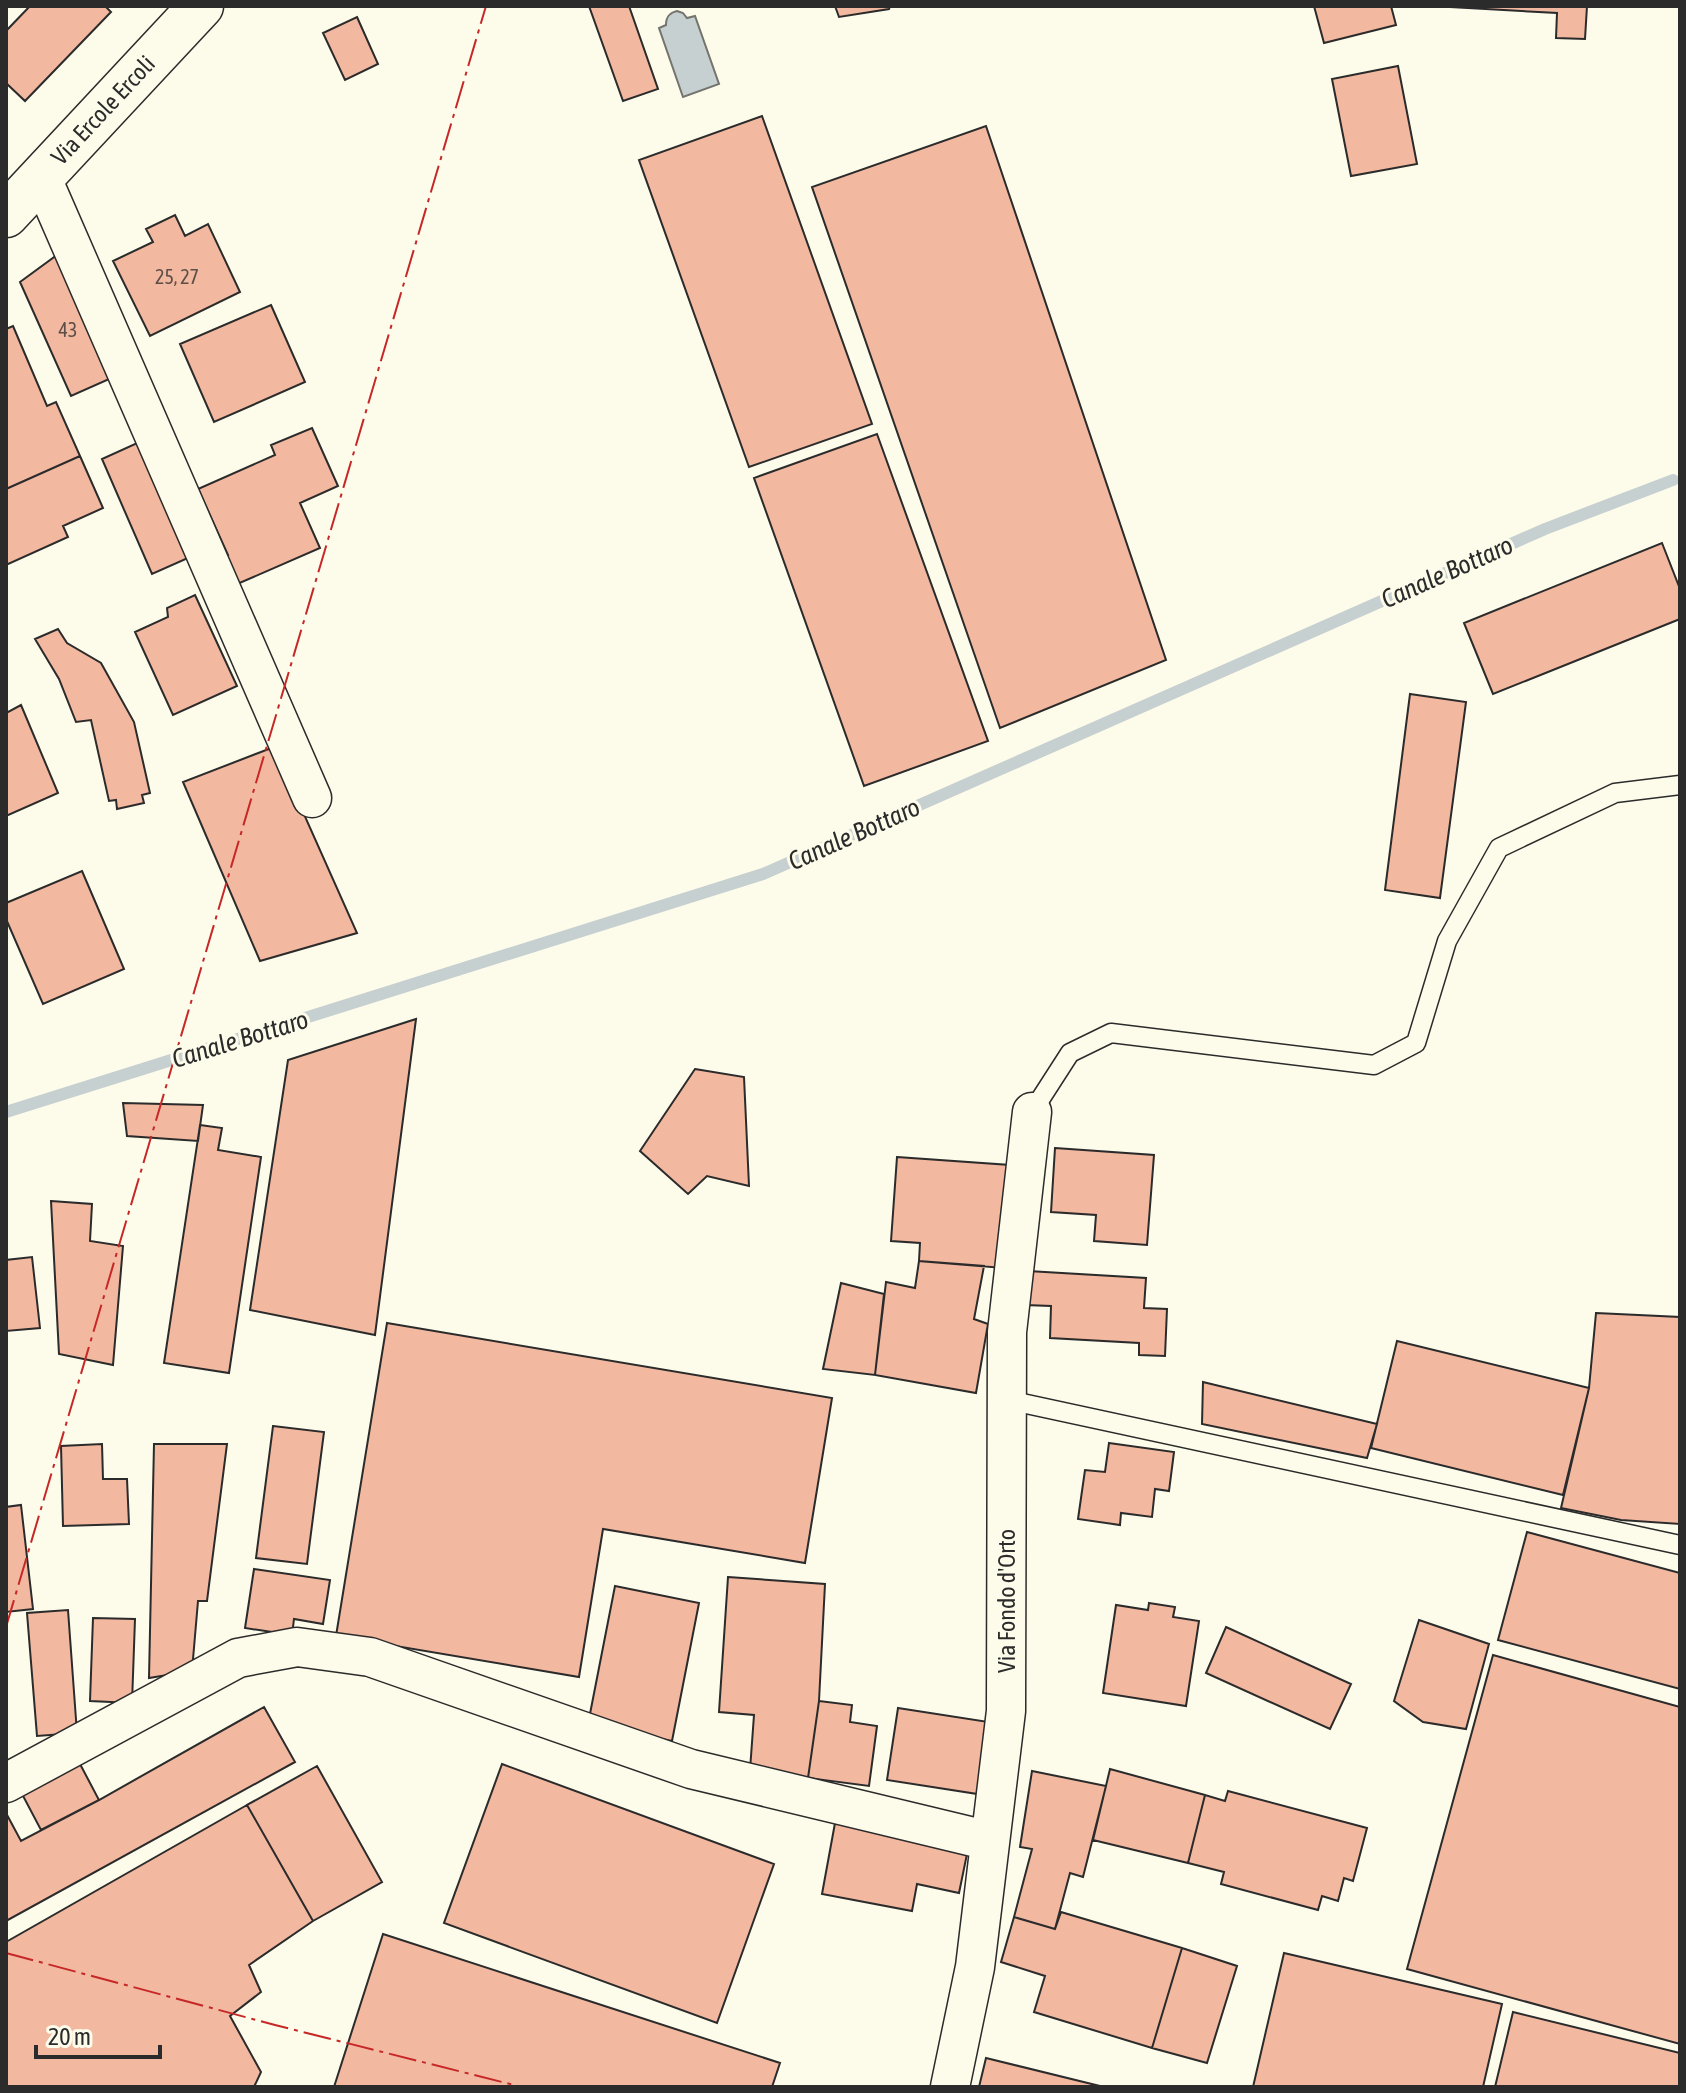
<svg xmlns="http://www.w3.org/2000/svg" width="1686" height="2093" font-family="'Asap Condensed',sans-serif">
<rect width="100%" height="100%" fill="#fdfbea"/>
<path fill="#c7d0d0" stroke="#74746e" stroke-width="2" d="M677,11L683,13L687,18L695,16L719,84L683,97L659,28L666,25C666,17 669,13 677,11Z"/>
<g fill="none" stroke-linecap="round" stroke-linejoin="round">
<path stroke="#c7d0d0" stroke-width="12" d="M6,1112L763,874L1545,529L1673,480"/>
</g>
<path fill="#f2b8a0" stroke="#2b2b2b" stroke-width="2" d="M30,6H105L111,12L25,101L6,83V31Z
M589,6H629L658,89L623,101Z
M835,6H890L889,9L839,17Z
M1314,6H1391L1396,25L1324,43Z
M1432,6H1587L1585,39L1556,38L1557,13Z
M357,17L378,64L345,80L323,33Z
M1398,66L1417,164L1351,176L1332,79Z
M762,116L872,424L749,467L639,160Z
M986,126L1166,660L1000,728L812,187Z
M175,215L185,236L208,224L240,292L150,336L113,261L153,242L146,229Z
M61,252L116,376L71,396L20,282Z
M271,305L305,382L214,422L180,344Z
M13,326L47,406L56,402L80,456L6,489V329Z
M312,428L338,486L300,503L320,548L235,585L222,558L228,555L198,489L275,455L271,445Z
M877,434L988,741L864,786L754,478Z
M146,439L197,554L152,574L102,459Z
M80,456L103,508L63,526L68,537L6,565V489Z
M1662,543L1680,589V619L1493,694L1464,623Z
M195,595L237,686L173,715L135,632L168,617L167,608Z
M58,629L67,643L101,663L134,722L150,793L142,795L144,803L117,809L116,800L109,801L91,720L76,722L59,679L35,639Z
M1410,694L1466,702L1440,898L1385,890Z
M21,705L58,793L6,816V713Z
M274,747L357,933L260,961L183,782Z
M82,871L124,969L43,1004L6,919V903Z
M416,1019L375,1335L250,1310L288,1060Z
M695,1069L744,1077L749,1186L707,1176L688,1194L640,1151Z
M123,1103L203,1105L198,1141L127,1136Z
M200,1125L222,1128L218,1150L261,1157L229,1373L164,1363Z
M1055,1148L1154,1155L1147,1245L1094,1241L1096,1215L1051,1212Z
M897,1157L1010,1165L1003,1268L919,1261L920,1243L891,1241Z
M51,1201L92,1204L90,1241L123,1246L113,1365L59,1354Z
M32,1257L40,1328L6,1331V1260Z
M919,1261L984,1266L974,1319L988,1324L976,1393L875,1375L886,1282L915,1288Z
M1028,1271L1146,1278L1144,1308L1167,1309L1165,1356L1139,1355V1343L1050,1338L1051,1306L1025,1305Z
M841,1283L884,1294L875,1375L823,1369Z
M1596,1313L1680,1317V1524L1621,1520L1561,1508L1589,1388Z
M387,1323L832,1398L805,1563L603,1529L579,1677L336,1636Z
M1397,1341L1589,1388L1563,1495L1371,1448Z
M1203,1382L1377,1424L1367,1458L1202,1424Z
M273,1426L324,1432L307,1564L256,1558Z
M1109,1443L1174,1452L1169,1491L1155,1489L1152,1517L1121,1513L1120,1525L1078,1519L1085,1470L1105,1472Z
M102,1444L103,1479H127L129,1524L63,1526L61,1446Z
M154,1444H227L207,1601H198L192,1671L149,1678Z
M21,1505L33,1609L6,1612V1507Z
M1527,1532L1680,1573V1689L1498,1640Z
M254,1569L330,1580L323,1624L294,1619L292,1635L245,1628Z
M728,1577L825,1584L819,1701L808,1778L750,1770L754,1715L719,1712Z
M615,1586L699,1603L672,1741L588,1724Z
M1149,1603L1175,1607L1173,1617L1199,1621L1186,1706L1103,1693L1116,1605L1148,1610Z
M68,1610L77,1733L37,1736L27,1613Z
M93,1618L135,1619L132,1703L90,1701Z
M1419,1620L1489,1644L1466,1729L1423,1722L1394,1701Z
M1226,1627L1351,1684L1330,1729L1206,1673Z
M1493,1655L1680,1707V2044L1407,1969Z
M819,1701L852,1705L850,1722L877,1726L869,1786L808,1778Z
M264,1707L295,1762L6,1921V1813L21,1841L99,1800Z
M898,1708L995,1723L984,1795L887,1780Z
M80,1764L99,1800L41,1830L22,1794Z
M502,1764L774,1864L717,2023L444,1923Z
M317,1766L382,1882L313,1921L247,1805Z
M1110,1769L1205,1795L1188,1863L1093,1840Z
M1032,1771L1106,1786L1083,1877L1070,1873L1055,1929L1014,1917L1032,1849L1020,1847Z
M1228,1791L1367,1828L1353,1881L1344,1878L1338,1901L1322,1896L1318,1910L1221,1884L1224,1872L1188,1863L1205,1795L1225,1801Z
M247,1805L313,1921L249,1965L261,1992L230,2016L261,2072L254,2087H6V1942Z
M835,1823L968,1849L959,1893L917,1884L912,1911L822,1894Z
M1061,1912L1182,1948L1152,2048L1034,2012L1045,1976L1001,1962L1014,1917L1055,1929Z
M383,1934L780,2063L772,2087H334Z
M1182,1948L1237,1966L1207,2063L1152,2048Z
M1284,1953L1502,2004L1483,2087H1253Z
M1513,2012L1680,2053V2087H1495Z
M986,2058L1104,2087H979Z"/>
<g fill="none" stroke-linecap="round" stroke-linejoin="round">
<defs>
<path id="lane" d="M1032,1112L1070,1053L1111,1033L1374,1065L1416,1043L1447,941L1499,848L1615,793L1680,785
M1008,1400L1680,1545"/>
<path id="street" d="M41,176L312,798
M6,1783L238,1658L297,1647L370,1657L691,1769L990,1841
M950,2087L975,1967L1006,1711L1007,1332L1032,1112"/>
<path id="secondary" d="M6,215L201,6"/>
</defs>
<use href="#lane" stroke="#2b2b2b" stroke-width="21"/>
<use href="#street" stroke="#2b2b2b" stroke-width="41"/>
<use href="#secondary" stroke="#2b2b2b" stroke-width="47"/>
<use href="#lane" stroke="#fdfbea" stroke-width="18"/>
<use href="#street" stroke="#fdfbea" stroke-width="38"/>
<use href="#secondary" stroke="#fdfbea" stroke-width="44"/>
<path stroke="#c62828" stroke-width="2" stroke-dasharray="28 6 4 6" stroke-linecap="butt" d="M6,1627L486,6
M6,1953L275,2025L522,2087"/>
</g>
<g text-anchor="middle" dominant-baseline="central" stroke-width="6" stroke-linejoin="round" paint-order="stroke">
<g font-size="20" fill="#5d4e48">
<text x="177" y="276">25, 27</text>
<text x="68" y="329">43</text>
</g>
<g font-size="24" fill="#2b2b2b" stroke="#fdfbea">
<text transform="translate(103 110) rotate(-47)">Via Ercole Ercoli</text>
<text transform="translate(1006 1601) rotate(-90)">Via Fondo d'Orto</text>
</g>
<g font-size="26" font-style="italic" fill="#2b2b2b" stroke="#fdfbea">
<text transform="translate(1447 572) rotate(-24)">Canale Bottaro</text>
<text transform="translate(854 834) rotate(-24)">Canale Bottaro</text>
<text transform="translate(240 1039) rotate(-17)">Canale Bottaro</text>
</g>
</g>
<rect width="1686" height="2093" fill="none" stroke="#2b2b2b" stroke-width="16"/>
<path d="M36 2045v12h124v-12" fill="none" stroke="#2b2b2b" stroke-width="4"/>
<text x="48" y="2045" font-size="24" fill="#2b2b2b" stroke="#fdfbea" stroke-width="6" paint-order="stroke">20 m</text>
</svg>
